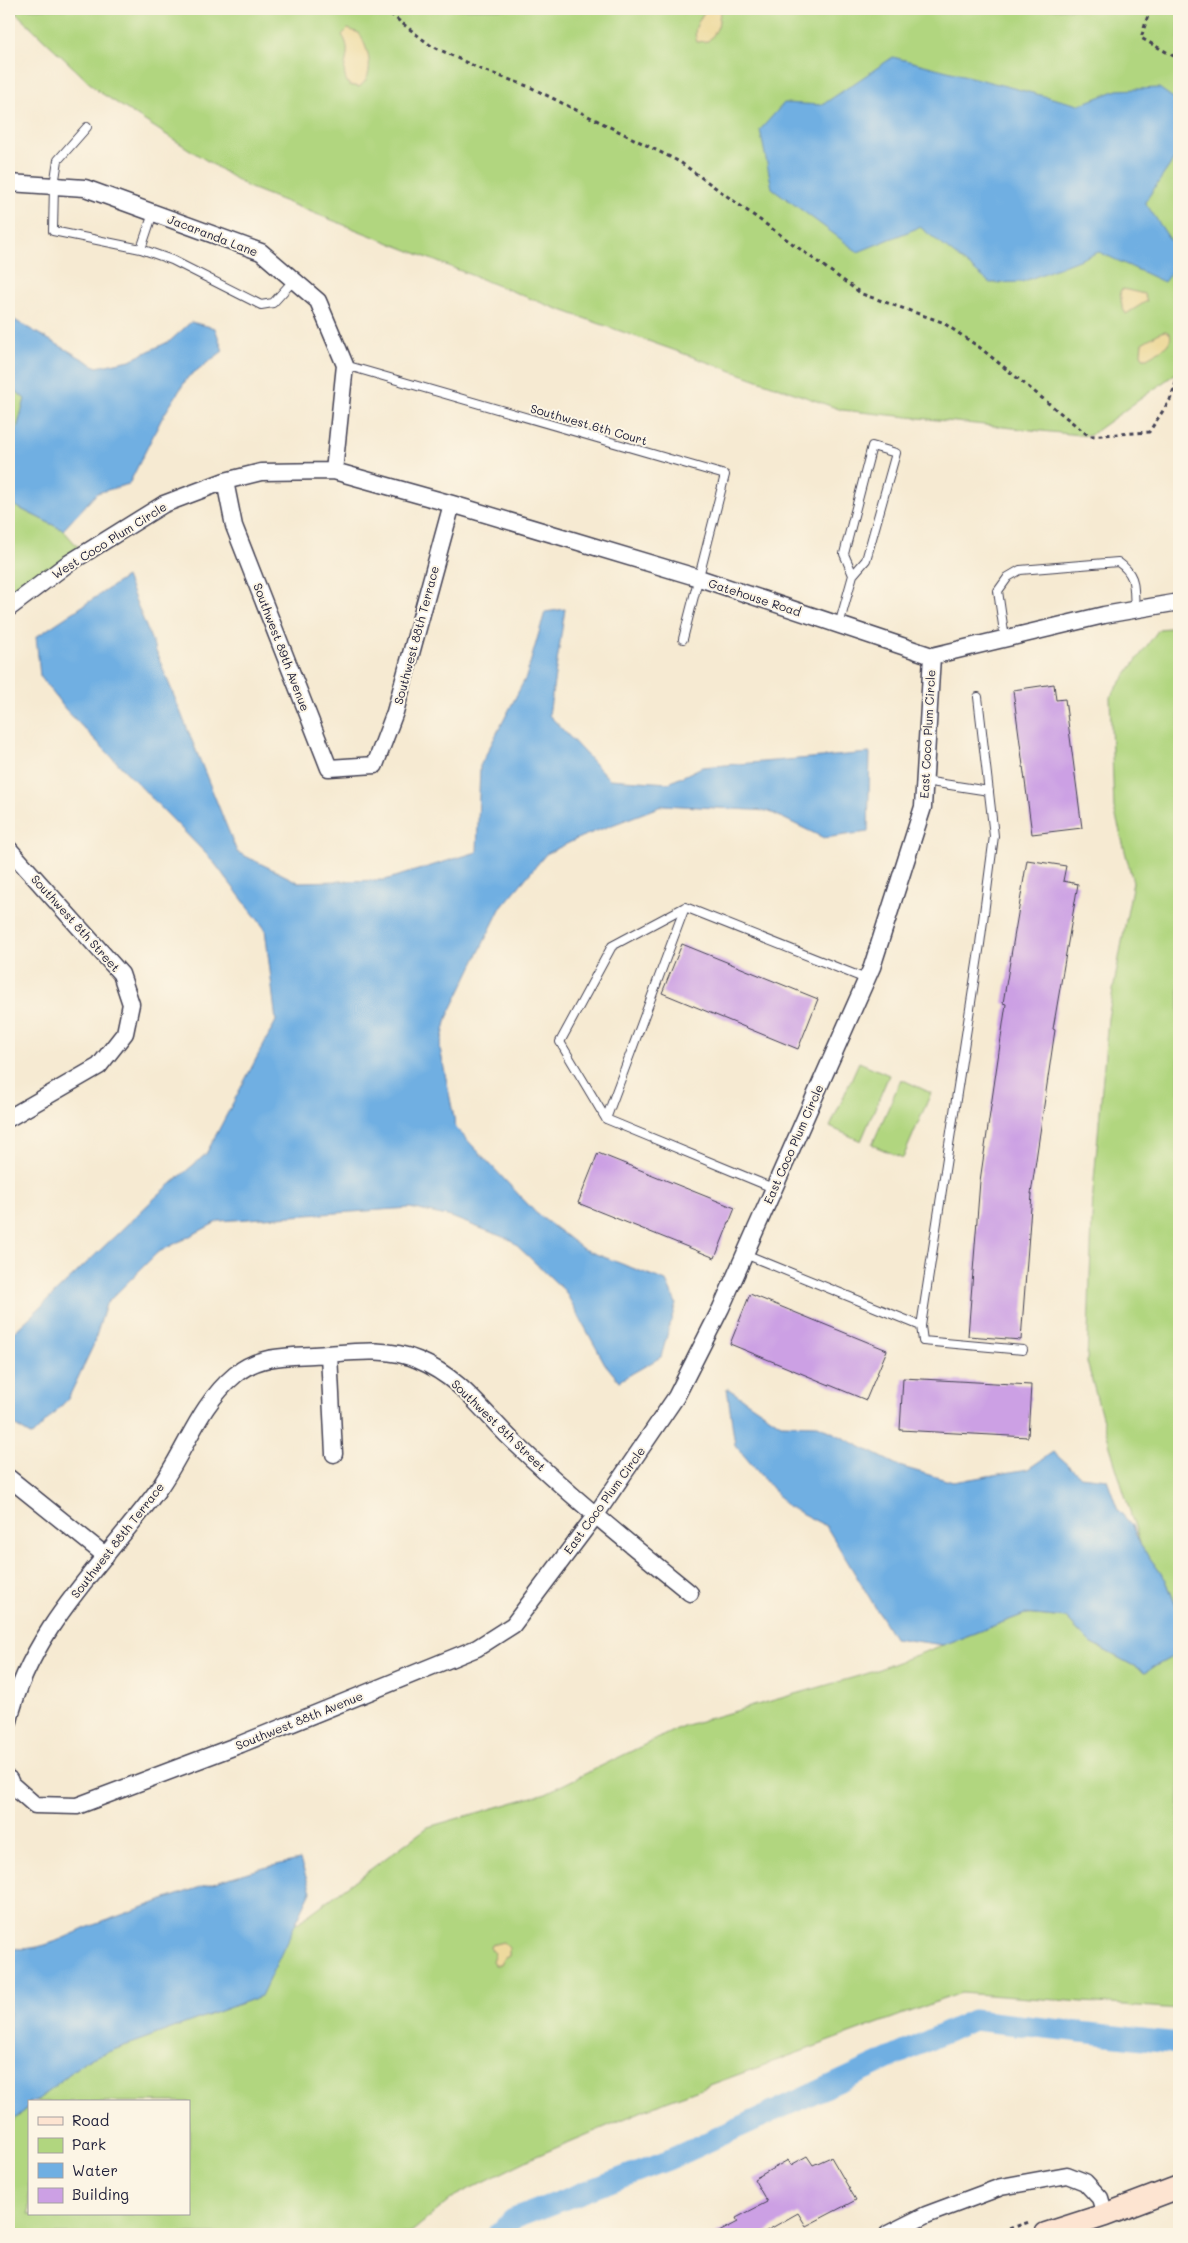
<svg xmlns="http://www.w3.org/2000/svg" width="1188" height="2243" font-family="Mali,sans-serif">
<rect width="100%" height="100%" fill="#fcf5e5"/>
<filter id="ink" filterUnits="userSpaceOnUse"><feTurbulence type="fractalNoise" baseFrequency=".02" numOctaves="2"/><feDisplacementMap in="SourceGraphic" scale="10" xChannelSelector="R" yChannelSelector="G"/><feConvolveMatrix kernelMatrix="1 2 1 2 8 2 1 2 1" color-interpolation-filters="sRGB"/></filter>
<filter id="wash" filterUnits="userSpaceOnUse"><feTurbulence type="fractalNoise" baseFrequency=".0096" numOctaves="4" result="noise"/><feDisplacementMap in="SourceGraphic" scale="20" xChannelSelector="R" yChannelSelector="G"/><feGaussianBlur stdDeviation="1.12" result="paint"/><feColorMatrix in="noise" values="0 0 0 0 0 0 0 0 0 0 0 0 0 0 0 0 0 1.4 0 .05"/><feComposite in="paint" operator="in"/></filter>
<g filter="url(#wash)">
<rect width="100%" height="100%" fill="#f6ead2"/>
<path fill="#b1d67f" stroke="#6a7c5d" d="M12,9H1179V371L1089,436L842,410L547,305L248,187L98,91Z
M9,385L25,399L9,458Z
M9,503L63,530L79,548L9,598Z
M1179,627V1614L1166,1580L1141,1546L1115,1464L1087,1362L1093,1192L1108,1018L1133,882L1114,809L1110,697L1159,629Z
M859,1062L889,1075L861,1141L830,1127Z
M901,1079L931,1093L903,1158L872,1145Z
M1025,1614L1066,1618L1089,1642L1145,1672L1179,1653V2009L961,1993L666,2101L532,2158L455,2196L409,2234H9V2124L29,2107V2214H189V2102H35L86,2060L260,1996L292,1927L428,1827L546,1793L683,1726L866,1674Z"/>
<path fill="#eeda9e" stroke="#887e6c" d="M706,9H723C718,14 720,19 718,26C716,32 712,37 708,41L697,42C692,28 699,21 706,9Z
M348,29L359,33C368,48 377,75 359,87L349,85C336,67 356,55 342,35Z
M1123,289L1144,294L1147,301L1126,314L1122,307L1120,291Z
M1165,331L1170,333C1174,346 1156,352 1147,358H1143L1141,353L1142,343L1161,332Z
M503,1942L509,1948V1956L503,1959L500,1965H495L492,1961L495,1953L490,1948L491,1945Z"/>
<path fill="#6fafe2" stroke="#48688e" d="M893,57L1079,105L1117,90L1159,88L1179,102V152L1145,202L1179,253V262L1164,282L1099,252L1022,282L990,283L920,227L858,252L772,188L760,130L784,103L822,105Z
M9,317L97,367L130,360L170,341L191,322L215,328L223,351L188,377L162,418L129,484L97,493L63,530L9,503V458L25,399L9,385Z
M126,577L237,852L298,882L385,880L477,852L480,766L526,677L545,612L565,609L549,715L609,779L669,783L702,767L870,753L868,832L824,838L768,811L664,805L581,837L546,854L500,909L447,1018L440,1048L456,1128L536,1213L583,1249L666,1281L676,1303L661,1357L619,1381L605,1364L565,1291L511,1240L451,1217L410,1208L219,1221L157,1253L106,1304L93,1346L68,1399L32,1436L9,1422V1337L157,1196L206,1154L276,1021L265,929L212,860L66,710L40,676L36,637Z
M727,1388L781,1424L818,1425L899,1466L953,1482L1028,1469L1053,1452L1080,1476L1107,1479L1118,1510L1131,1524L1141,1546L1166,1580L1179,1614V1653L1145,1672L1089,1642L1066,1618L1025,1614L943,1645L894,1638L826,1526L787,1506L735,1445Z
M300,1860L311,1891L261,1996L86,2060L35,2102H29V2107L9,2124V1948C43,1953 68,1934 99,1923C165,1900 231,1873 300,1860Z"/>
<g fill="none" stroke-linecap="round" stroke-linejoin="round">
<path stroke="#6fafe2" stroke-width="21" d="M498,2234L513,2219L668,2160L973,2020L1179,2043"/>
</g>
<g id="blocks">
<path fill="#cca0e4" d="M1054,684L1056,700L1065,699L1082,828L1032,834L1013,690Z
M1027,860L1066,866L1063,881L1078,884L1053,1029L1055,1030L1031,1194H1032L1021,1340L968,1336L980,1181L1006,1004L1003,1003Z
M682,944L818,999L798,1049L662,993Z
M598,1153L735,1208L715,1258L578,1203Z
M750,1294L887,1350L866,1400L730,1344Z
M903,1378L1031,1385L1028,1437L900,1430Z
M807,2156L813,2165L831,2157L856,2200L806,2226L798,2213L761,2234H715L738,2222L736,2218L767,2202L754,2179L788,2160L791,2165Z"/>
</g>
</g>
<g filter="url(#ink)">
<use href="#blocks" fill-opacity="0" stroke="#424052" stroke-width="1"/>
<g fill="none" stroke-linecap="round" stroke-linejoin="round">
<defs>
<path id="service" d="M87,127L58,160L54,185L53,231L141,249L153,213
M141,249L172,260L261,305L273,303L294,280
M345,365L725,475L683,639
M839,625L853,575L866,560L896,453L872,446L844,554L853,575
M1005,639L998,591L1008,577L1020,570L1118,562C1138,576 1133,588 1135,610
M924,781L989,791
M606,1119L685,907
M773,1188L606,1119L560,1042L612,946L685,907L866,979
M745,1254L921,1326L923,1341L1023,1350
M921,1326L980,944L994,836L978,697"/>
<path id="minor" d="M9,183L85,188L261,252L318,301L345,365L334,471
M225,481L234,526L329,768L375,765L395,712L452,504
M9,608L66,565L164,504L225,481L261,472L334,471L452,504L699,578L932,656L1104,615L1179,602
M9,849L121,974L131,1004L125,1033L99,1066L9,1118
M329,1354L334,1454
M9,1478L106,1556
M9,1721C30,1630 103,1564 157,1491C185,1453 198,1406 235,1375C257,1356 286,1356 313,1355C348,1353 385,1346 418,1360C461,1378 481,1410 513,1441C569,1495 630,1544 690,1593
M9,1779L11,1784L35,1805L77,1806L241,1744L477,1648L513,1625L595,1516L676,1397L721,1308L872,967L923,807L932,656
M888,2234L926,2215L1001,2187L1067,2175L1085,2182L1100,2198L1105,2215"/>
<path id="secondary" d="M1046,2234L1105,2215L1179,2187"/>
</defs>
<use href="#service" stroke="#424052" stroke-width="10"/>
<use href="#minor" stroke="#424052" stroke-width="19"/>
<use href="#secondary" stroke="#424052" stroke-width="25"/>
<path stroke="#424052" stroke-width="3" stroke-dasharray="4 4" stroke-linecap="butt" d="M384,9L430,45L480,69L530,87L680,162L862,294L942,322L979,347L1089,436L1149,432L1170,400L1179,374
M1150,9L1141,38L1179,59
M994,2234L1029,2222"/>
<use href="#service" stroke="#fff" stroke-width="8"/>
<use href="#minor" stroke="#fff" stroke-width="16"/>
<use href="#secondary" stroke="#fde4d1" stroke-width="22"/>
</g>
</g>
<g text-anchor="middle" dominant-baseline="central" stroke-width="4" stroke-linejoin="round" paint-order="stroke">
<g font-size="12" fill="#22223b" stroke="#fcf5e5">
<text transform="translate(213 235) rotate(21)">Jacaranda Lane</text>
<text transform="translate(589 424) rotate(16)">Southwest 6th Court</text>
<text transform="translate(109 540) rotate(-32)">West Coco Plum Circle</text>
<text transform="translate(755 597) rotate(18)">Gatehouse Road</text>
<text transform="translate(416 635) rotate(-75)">Southwest 88th Terrace</text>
<text transform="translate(282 647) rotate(69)">Southwest 89th Avenue</text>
<text transform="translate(927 734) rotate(-87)">East Coco Plum Circle</text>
<text transform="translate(76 923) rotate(48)">Southwest 8th Street</text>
<text transform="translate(793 1144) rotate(-66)">East Coco Plum Circle</text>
<text transform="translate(499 1425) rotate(44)">Southwest 8th Street</text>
<text transform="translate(604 1500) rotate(-54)">East Coco Plum Circle</text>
<text transform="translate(117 1540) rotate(-52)">Southwest 88th Terrace</text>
<text transform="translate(299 1720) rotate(-22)">Southwest 88th Avenue</text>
</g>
</g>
<rect width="1188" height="2243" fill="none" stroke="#fcf5e5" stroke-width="30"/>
<rect x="28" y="2100" width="162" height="115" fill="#fcf5e5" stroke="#a5a1a1"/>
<rect x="38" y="2117" width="25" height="8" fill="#fde4d1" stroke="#a5a1a1"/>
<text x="72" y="2126" font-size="15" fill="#22223b">Road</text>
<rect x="38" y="2138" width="25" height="15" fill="#b1d67f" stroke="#a5a1a1"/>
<text x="72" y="2150" font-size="15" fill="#22223b">Park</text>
<rect x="38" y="2163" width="25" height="15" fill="#6fafe2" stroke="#a5a1a1"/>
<text x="72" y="2176" font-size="15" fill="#22223b">Water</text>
<rect x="38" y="2188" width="25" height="15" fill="#cca0e4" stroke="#a5a1a1"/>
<text x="72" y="2200" font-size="15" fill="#22223b">Building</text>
</svg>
